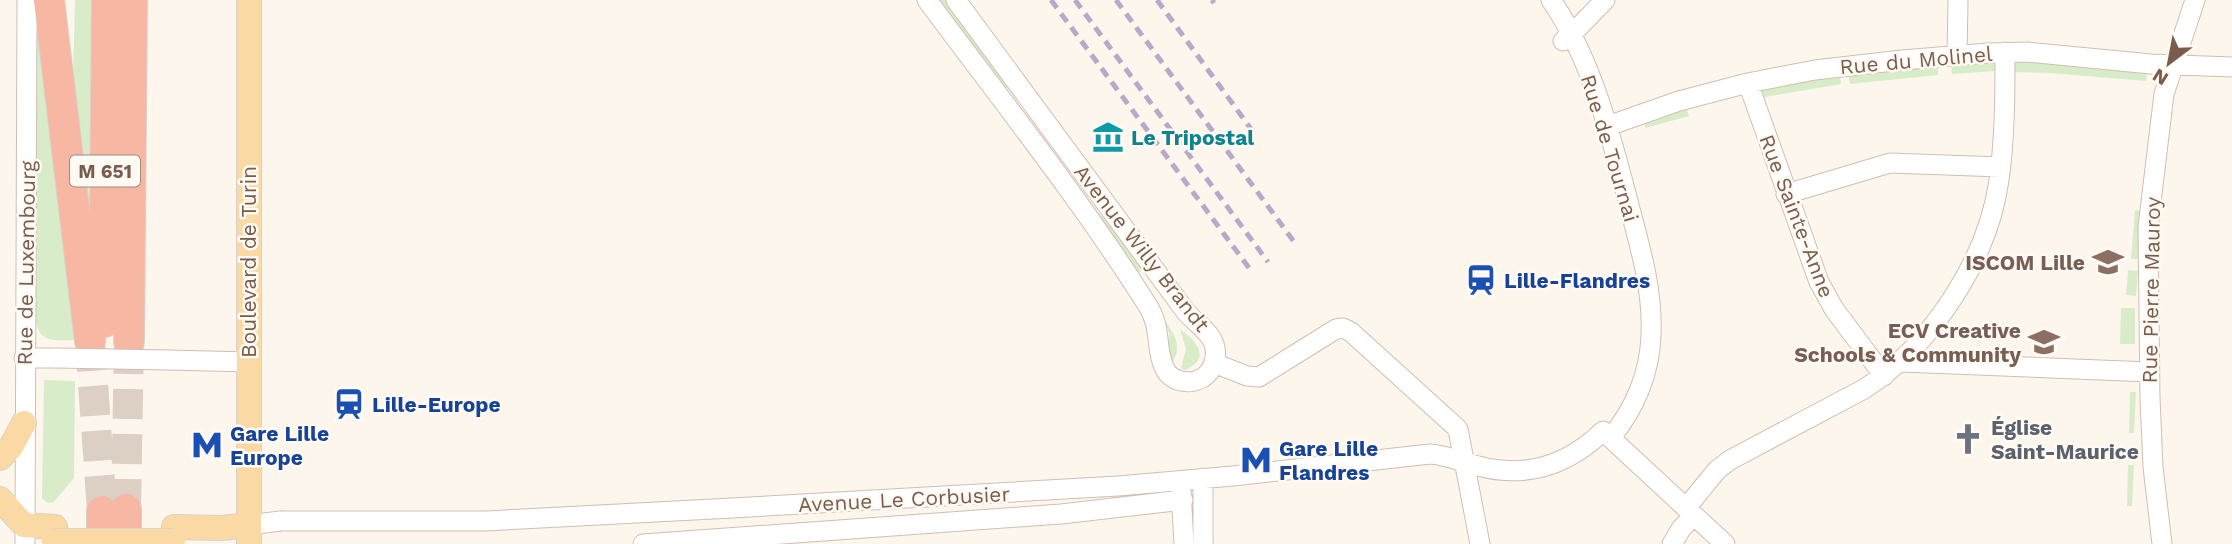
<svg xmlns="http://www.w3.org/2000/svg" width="2232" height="544" font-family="'Work Sans',sans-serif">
<rect width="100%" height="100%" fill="#fdf6ec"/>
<path fill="#d8ecc9" d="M35,0L83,340C43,340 39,345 31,303Z
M75,0H91L95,325L73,81Z
M937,0H949L1011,85L1004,90Z
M1994,61L1995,71L1952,74L1951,64Z
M2016,61L2056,62L2147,72L2146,81L2050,73L2010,72V67Z
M1938,65V75L1850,84L1848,73Z
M1840,75L1841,84L1759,98L1757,89Z
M1686,107L1689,116L1645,128V124Z
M2135,210L2141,211L2138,259H2131Z
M1098,214L1109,221L1146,267L1133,277Z
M2128,270L2138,271L2136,296L2126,295Z
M2121,308H2135V344H2120Z
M1163,318C1173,332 1184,346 1172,362L1168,357L1169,333Z
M1180,329C1195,340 1213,358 1185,370L1181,368L1186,349Z
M44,380L75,381L74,478L54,502L48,503L42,499Z
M2130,392H2136L2134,433H2129Z
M2128,465H2134L2132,506H2127Z"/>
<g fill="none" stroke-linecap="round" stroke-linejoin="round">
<path stroke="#dcd0c4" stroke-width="30" stroke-dasharray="30 15" stroke-linecap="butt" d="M90,341L102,511
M126,509L129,341"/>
<defs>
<path id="minor" d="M927,0C1002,101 1081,200 1148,306C1162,329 1155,347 1164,367C1170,383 1193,386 1205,376C1210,372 1214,365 1215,358C1219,336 1198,326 1186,312L956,0
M1551,0C1592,59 1612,139 1630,209C1641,250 1653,292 1651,335C1650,372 1635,409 1611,437
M1563,41L1572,34L1605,0
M1957,55L1958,0
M1748,83L1819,282L1834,309L1884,376
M1608,126L1679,101L1748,83L1815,70L1902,60L1988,53L2027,52L2151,64L2232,67
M1786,194L1890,163L2001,167
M24,358H56
M169,360L249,362
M1901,362L2149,372
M1214,363L1247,376L1259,377L1336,329L1343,328L1351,332L1458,429L1480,544
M1181,489L1184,544
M732,508L1118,486L1233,476L1430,454C1447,455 1461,462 1478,466C1527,479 1568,465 1603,431L1725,544
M1686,508L1717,470L1730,460L1864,389C1931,346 1988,260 1999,180C2005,138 2005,94 2005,52
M249,525L280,521
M25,544L27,0
M643,544L1061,514L1183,500
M1203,544V478
M1672,544L1681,529L1694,515
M2162,544L2153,467L2150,398L2148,227L2164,94L2195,0"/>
<path id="major" d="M0,458L11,447L24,423
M0,499L24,525L55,527
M174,527L222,528L249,525
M249,544V0"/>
<path id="highway" d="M49,0L90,341
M104,322L107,0
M129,341L132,0
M102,544V511
M126,544V509"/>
</defs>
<use href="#minor" stroke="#d1beb0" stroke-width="21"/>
<use href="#major" stroke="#dad1cd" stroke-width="26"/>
<use href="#highway" stroke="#dad1cd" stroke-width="32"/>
<use href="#minor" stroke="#fff" stroke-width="19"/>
<use href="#major" stroke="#fbd9a5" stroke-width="24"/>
<use href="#highway" stroke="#f7b7a3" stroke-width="30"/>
<path stroke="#b9a8c9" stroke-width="5" stroke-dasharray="10 7" stroke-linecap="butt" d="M1051,0L1252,272
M1075,0L1268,262
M1116,0L1295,243
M1157,0L1254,133
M1212,0L1214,3"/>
<defs>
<path id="minor-bridge" d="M56,358L169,360
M280,521H486L732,508"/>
<path id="major-bridge" d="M54,541H173"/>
</defs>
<use href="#minor-bridge" stroke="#d1beb0" stroke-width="21" stroke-linecap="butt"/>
<use href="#major-bridge" stroke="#dad1cd" stroke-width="26" stroke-linecap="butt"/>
<use href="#minor-bridge" stroke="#fff" stroke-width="19"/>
<use href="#major-bridge" stroke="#fbd9a5" stroke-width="24"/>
</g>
<defs>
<symbol id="museum-bare" viewBox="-9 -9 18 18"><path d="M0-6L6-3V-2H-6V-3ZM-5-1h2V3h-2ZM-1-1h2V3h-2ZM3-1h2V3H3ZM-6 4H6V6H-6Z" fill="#0f9aa8" stroke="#fffaf3" stroke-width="2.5" paint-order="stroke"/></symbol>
<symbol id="university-bare" viewBox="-9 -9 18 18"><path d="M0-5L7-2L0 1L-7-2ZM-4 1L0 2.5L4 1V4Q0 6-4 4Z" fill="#8d6e63" stroke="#fffaf3" stroke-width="2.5" paint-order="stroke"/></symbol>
<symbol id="station-bare" viewBox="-9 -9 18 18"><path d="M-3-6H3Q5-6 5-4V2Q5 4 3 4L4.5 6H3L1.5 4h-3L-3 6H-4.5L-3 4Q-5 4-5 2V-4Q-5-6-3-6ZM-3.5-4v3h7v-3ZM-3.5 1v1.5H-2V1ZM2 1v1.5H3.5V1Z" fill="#1a4fb4" stroke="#fffaf3" stroke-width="2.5" paint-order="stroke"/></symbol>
<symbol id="church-bare" viewBox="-9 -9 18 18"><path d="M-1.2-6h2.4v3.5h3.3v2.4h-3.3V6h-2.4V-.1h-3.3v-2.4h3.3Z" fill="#6b7280" stroke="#fffaf3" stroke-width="2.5" paint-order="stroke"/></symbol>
<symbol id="metro-bare" viewBox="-9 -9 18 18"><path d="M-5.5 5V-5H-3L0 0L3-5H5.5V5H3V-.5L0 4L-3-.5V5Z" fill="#1a4fb4" stroke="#fffaf3" stroke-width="2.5" paint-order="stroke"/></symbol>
</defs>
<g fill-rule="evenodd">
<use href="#museum-bare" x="1086" y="115" width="44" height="44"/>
<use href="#university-bare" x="2086" y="240" width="44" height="44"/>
<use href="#station-bare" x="1459" y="258" width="44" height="44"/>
<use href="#university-bare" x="2022" y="320" width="44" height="44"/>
<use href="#station-bare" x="327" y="382" width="44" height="44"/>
<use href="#church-bare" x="1946" y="417" width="44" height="44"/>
<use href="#metro-bare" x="185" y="423" width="44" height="44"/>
<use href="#metro-bare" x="1234" y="438" width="44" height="44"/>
</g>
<g text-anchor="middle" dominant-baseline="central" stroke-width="5" stroke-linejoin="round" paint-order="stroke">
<rect fill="#fffaf3" stroke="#a28b7f" stroke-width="2" x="70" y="155.5" width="70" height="31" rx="5"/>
<g font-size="19" font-weight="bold" fill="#7a5c4d">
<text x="105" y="171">M 651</text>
</g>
<g font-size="21" fill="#7a5c4d" stroke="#fffaf3">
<text transform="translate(1916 60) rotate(-5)">Rue du Molinel</text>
<text transform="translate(1610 148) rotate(73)">Rue de Tournai</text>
<text transform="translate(1797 216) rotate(69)">Rue Sainte-Anne</text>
<text transform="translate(1142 248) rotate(52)">Avenue Willy Brandt</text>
<text transform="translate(248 262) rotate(-90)">Boulevard de Turin</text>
<text transform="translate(26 263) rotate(-89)">Rue de Luxembourg</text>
<text transform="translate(2151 290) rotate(-89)">Rue Pierre Mauroy</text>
<text transform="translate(904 499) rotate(-3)">Avenue Le Corbusier</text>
</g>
<g font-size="21" font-weight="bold" fill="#0d838f" stroke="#fffaf3" text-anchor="start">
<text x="1131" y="137">Le Tripostal</text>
</g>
<g font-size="21" font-weight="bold" fill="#785e54" stroke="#fffaf3" text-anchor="end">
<text x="2085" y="262">ISCOM Lille</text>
<text x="2021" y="330">ECV Creative<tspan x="2021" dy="24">Schools &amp; Community</tspan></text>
</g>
<g font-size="21" font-weight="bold" fill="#164399" stroke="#fffaf3" text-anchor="start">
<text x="1504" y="280">Lille-Flandres</text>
<text x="372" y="404">Lille-Europe</text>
<text x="230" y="433">Gare Lille<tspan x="230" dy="24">Europe</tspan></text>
<text x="1279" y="448">Gare Lille<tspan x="1279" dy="24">Flandres</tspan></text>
</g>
<g font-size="21" font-weight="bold" fill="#5b616d" stroke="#fffaf3" text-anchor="start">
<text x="1991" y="427">Église<tspan x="1991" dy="24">Saint-Maurice</tspan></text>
</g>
</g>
<g transform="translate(2169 63) rotate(212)" stroke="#fffaf3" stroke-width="5" paint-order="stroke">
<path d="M0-5L12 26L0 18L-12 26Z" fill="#7a5c4d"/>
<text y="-10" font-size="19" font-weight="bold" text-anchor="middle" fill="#7a5c4d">N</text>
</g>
</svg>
